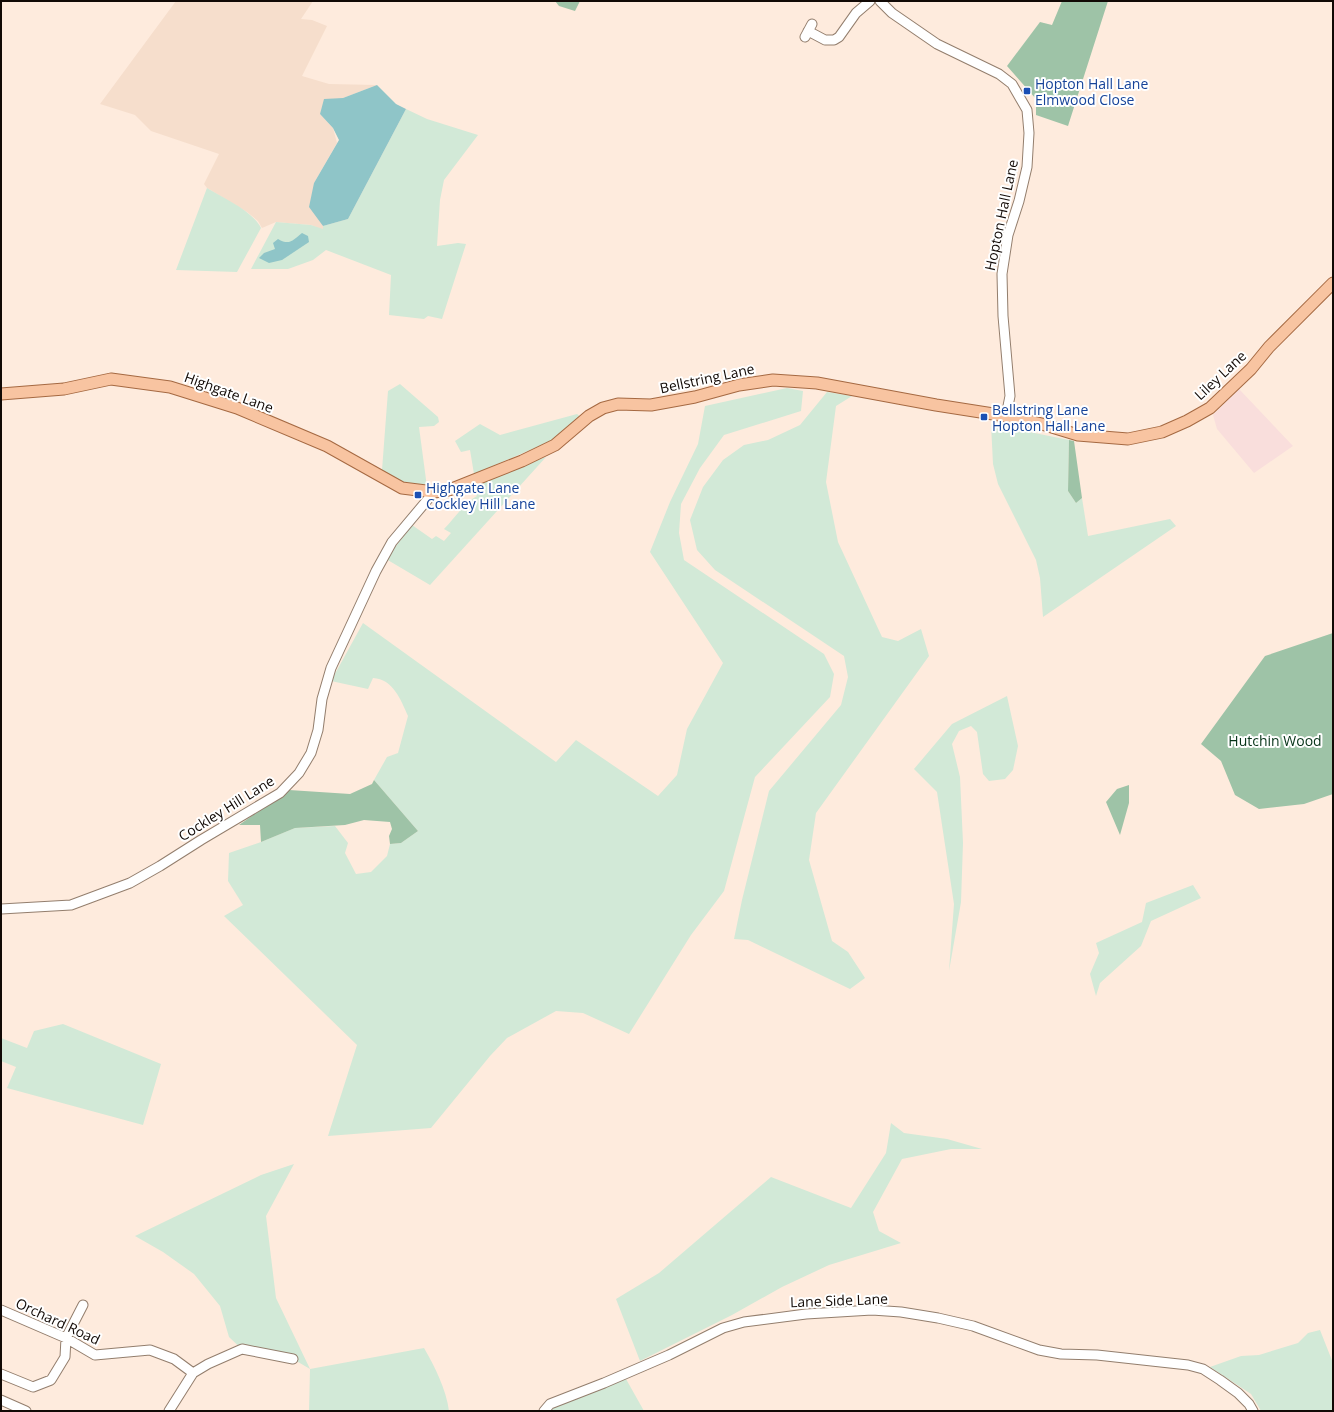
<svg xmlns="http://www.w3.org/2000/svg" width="1334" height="1412" font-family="'Open Sans',sans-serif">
<rect width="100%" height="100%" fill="#feebdd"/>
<path fill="#f6decc" d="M176,1H313L301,19L312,20L327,26L302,76L329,84L377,85L343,98L320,114L333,128L337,143L314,183L318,218L323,226V230L311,225L276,222L262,228L258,221L247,212L207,188L204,184L219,154L151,131L135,115L100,104Z"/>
<path fill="#f9dedc" d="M1239,389L1293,446L1254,473L1217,429L1213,415Z"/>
<path fill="#d2e9d7" d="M406,109L427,119L478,135L444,180L440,200L437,246L458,243L466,244L442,319L428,316L424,319L389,315L391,275L326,250L313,260L288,269H251L276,222L311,225L323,229V226L348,219Z
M207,188C223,198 253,211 261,228L237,272L176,270Z
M400,384L438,417L439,422L434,426L419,427L427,487L405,483L382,470L388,391Z
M787,388L803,391L801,411L724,435L700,468L681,504L679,533L684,560L824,654L834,674L830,697L755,777L724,891L691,935L629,1034L583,1013L556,1011L507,1038L490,1056L431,1128L328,1136L357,1045L224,916L243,905L228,881L229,853L261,842L295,828L335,826L348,843L345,853L356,874L371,872L387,856L390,844L401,843L418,831L374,780L387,757L398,753L408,716C401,700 393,679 373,678L368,689L331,681L363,623L556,762L576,740L658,796L677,775L687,729L723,663L650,552L670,502L698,444L705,406Z
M827,392L852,396L836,406L826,482L838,542L882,637L898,641L921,629L929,656L816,813L809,860L832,941L848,952L865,978L850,989L748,940L734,939L742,900L769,791L841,705L848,677L844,656L715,570L697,550L690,520L703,487L723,460L744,445L768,440L800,425Z
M577,414L581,417L551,441L474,474L470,450L461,452L455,441L480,424L500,435Z
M991,424L1069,440L1068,491L1076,503L1082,498L1088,536L1170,519L1176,526L1043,617L1040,578L1036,560L998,484L993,464Z
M546,457L430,585L386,559L412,525L432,539L436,536L444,541L451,533L444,529C455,518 464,503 477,496L469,485Z
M1007,696L1018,746L1013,770L1005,779L989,781L983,774L977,732L971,726L959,731L952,744L960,777L963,843L961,902L949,971L954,904L937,792L914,769L952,724Z
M1193,885L1201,898L1151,921L1141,946L1100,983L1096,996L1090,974L1099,953L1096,943L1142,922L1146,903Z
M63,1024L161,1064L143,1125L7,1088L16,1067L1,1061V1038L27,1048L34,1031Z
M891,1123L904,1133L947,1139L982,1149H951L902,1159L873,1212L879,1231L901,1243L829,1265L782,1287L732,1315L640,1361L616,1299L659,1273L771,1177L851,1208L886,1153Z
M294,1164L266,1216L276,1298L310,1369L424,1348C435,1367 446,1389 449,1411H309L310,1369L293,1359L247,1354L229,1337L220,1306L194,1274L163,1252L135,1236L261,1175Z
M1320,1330L1333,1363V1411H1261L1251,1394L1210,1367L1241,1356L1259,1355L1298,1343L1308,1333Z
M626,1379L644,1411H550L553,1407Z"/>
<path fill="#9ec3a7" d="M555,1H580L575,11L559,6Z
M1062,1H1108L1068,126L1036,115V99L1007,66L1040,22L1052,25Z
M1069,440L1074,441L1082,498L1076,503L1068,491Z
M1333,633V794L1304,804L1259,809L1235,795L1221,761L1201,744L1265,656Z
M374,780L418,831L401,843L390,844L389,836L392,829L390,822L364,820L345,825L295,828L261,842L260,825H239L289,790L350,794L372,784Z
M1129,785V803L1120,835L1106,802L1117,789Z"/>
<path fill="#8fc5c8" d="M377,85L396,104L406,109L348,219L323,226L309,207L314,183L339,140L333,128L320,114L324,99L343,98Z
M302,233L308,236L309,242L282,260L269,263L259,258L264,253L275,249L273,243L278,239C290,246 293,240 302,233Z"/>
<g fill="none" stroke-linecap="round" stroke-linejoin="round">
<defs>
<path id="minor" d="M880,1L892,13L937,44L999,74L1012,84L1027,110L1029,133L1027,167L1019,201L1008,235L1002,274L1003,316L1010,396L1006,416
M808,31L825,40H834L839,37L856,13L870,1
M805,37L812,24
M1,909L71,905L130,883L160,866L201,840L280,793L299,773L311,753L318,730L322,699L331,668L376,571L392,542L434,492
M1,1310L66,1338L95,1355L150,1350L174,1359L193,1373
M1,1374L33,1387L51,1380L65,1357L66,1338L83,1305
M1,1400L26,1411
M169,1411L193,1373L208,1364L242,1349L293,1359
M544,1411L550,1404L604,1383L669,1355L723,1328L744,1322L806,1314L872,1310L901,1312L938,1318L973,1326L1039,1350L1061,1354L1097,1355L1188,1365L1203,1369L1220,1380L1238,1393L1249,1404L1253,1411"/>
<path id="major" d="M1,394L64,389L111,379L170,387L237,408L327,446L402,488L434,492L449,490L522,461L555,445L589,416L603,408L618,404L651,405L695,397L739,385L773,380L817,383L936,405L1006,416L1042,424L1078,435L1128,439L1162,432L1187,421L1210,408L1251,369L1269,347L1333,283"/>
</defs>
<use href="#minor" stroke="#937e6d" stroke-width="11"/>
<use href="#major" stroke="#a56942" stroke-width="13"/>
<use href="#minor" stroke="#fff" stroke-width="9"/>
<use href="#major" stroke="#f8c4a1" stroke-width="11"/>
</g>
<g fill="#1a4fb4" stroke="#fff" stroke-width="1.5">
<rect x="1023" y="87" width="8" height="8" rx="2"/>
<rect x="980" y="413" width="8" height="8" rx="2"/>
<rect x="414" y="491" width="8" height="8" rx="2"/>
</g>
<g text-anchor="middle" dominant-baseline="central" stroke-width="4" stroke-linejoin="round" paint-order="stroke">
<g font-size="14" fill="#164399" stroke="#fff" text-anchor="start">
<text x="1035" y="83">Hopton Hall Lane<tspan x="1035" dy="16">Elmwood Close</tspan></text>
<text x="992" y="409">Bellstring Lane<tspan x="992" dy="16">Hopton Hall Lane</tspan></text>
<text x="426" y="487">Highgate Lane<tspan x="426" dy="16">Cockley Hill Lane</tspan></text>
</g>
<g font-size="14" fill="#110905" stroke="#fff">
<text transform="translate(1001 215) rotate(-78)">Hopton Hall Lane</text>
<text transform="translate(1220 375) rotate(-43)">Liley Lane</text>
<text transform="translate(707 378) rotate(-12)">Bellstring Lane</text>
<text transform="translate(229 392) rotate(20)">Highgate Lane</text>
<text transform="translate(226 808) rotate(-32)">Cockley Hill Lane</text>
<text transform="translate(839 1300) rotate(-2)">Lane Side Lane</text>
<text transform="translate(58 1321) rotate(25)">Orchard Road</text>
</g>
<g font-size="14" fill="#063318" stroke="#fff">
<text x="1275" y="740">Hutchin Wood</text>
</g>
</g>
<rect width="1334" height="1412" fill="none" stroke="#110905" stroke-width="4"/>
</svg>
